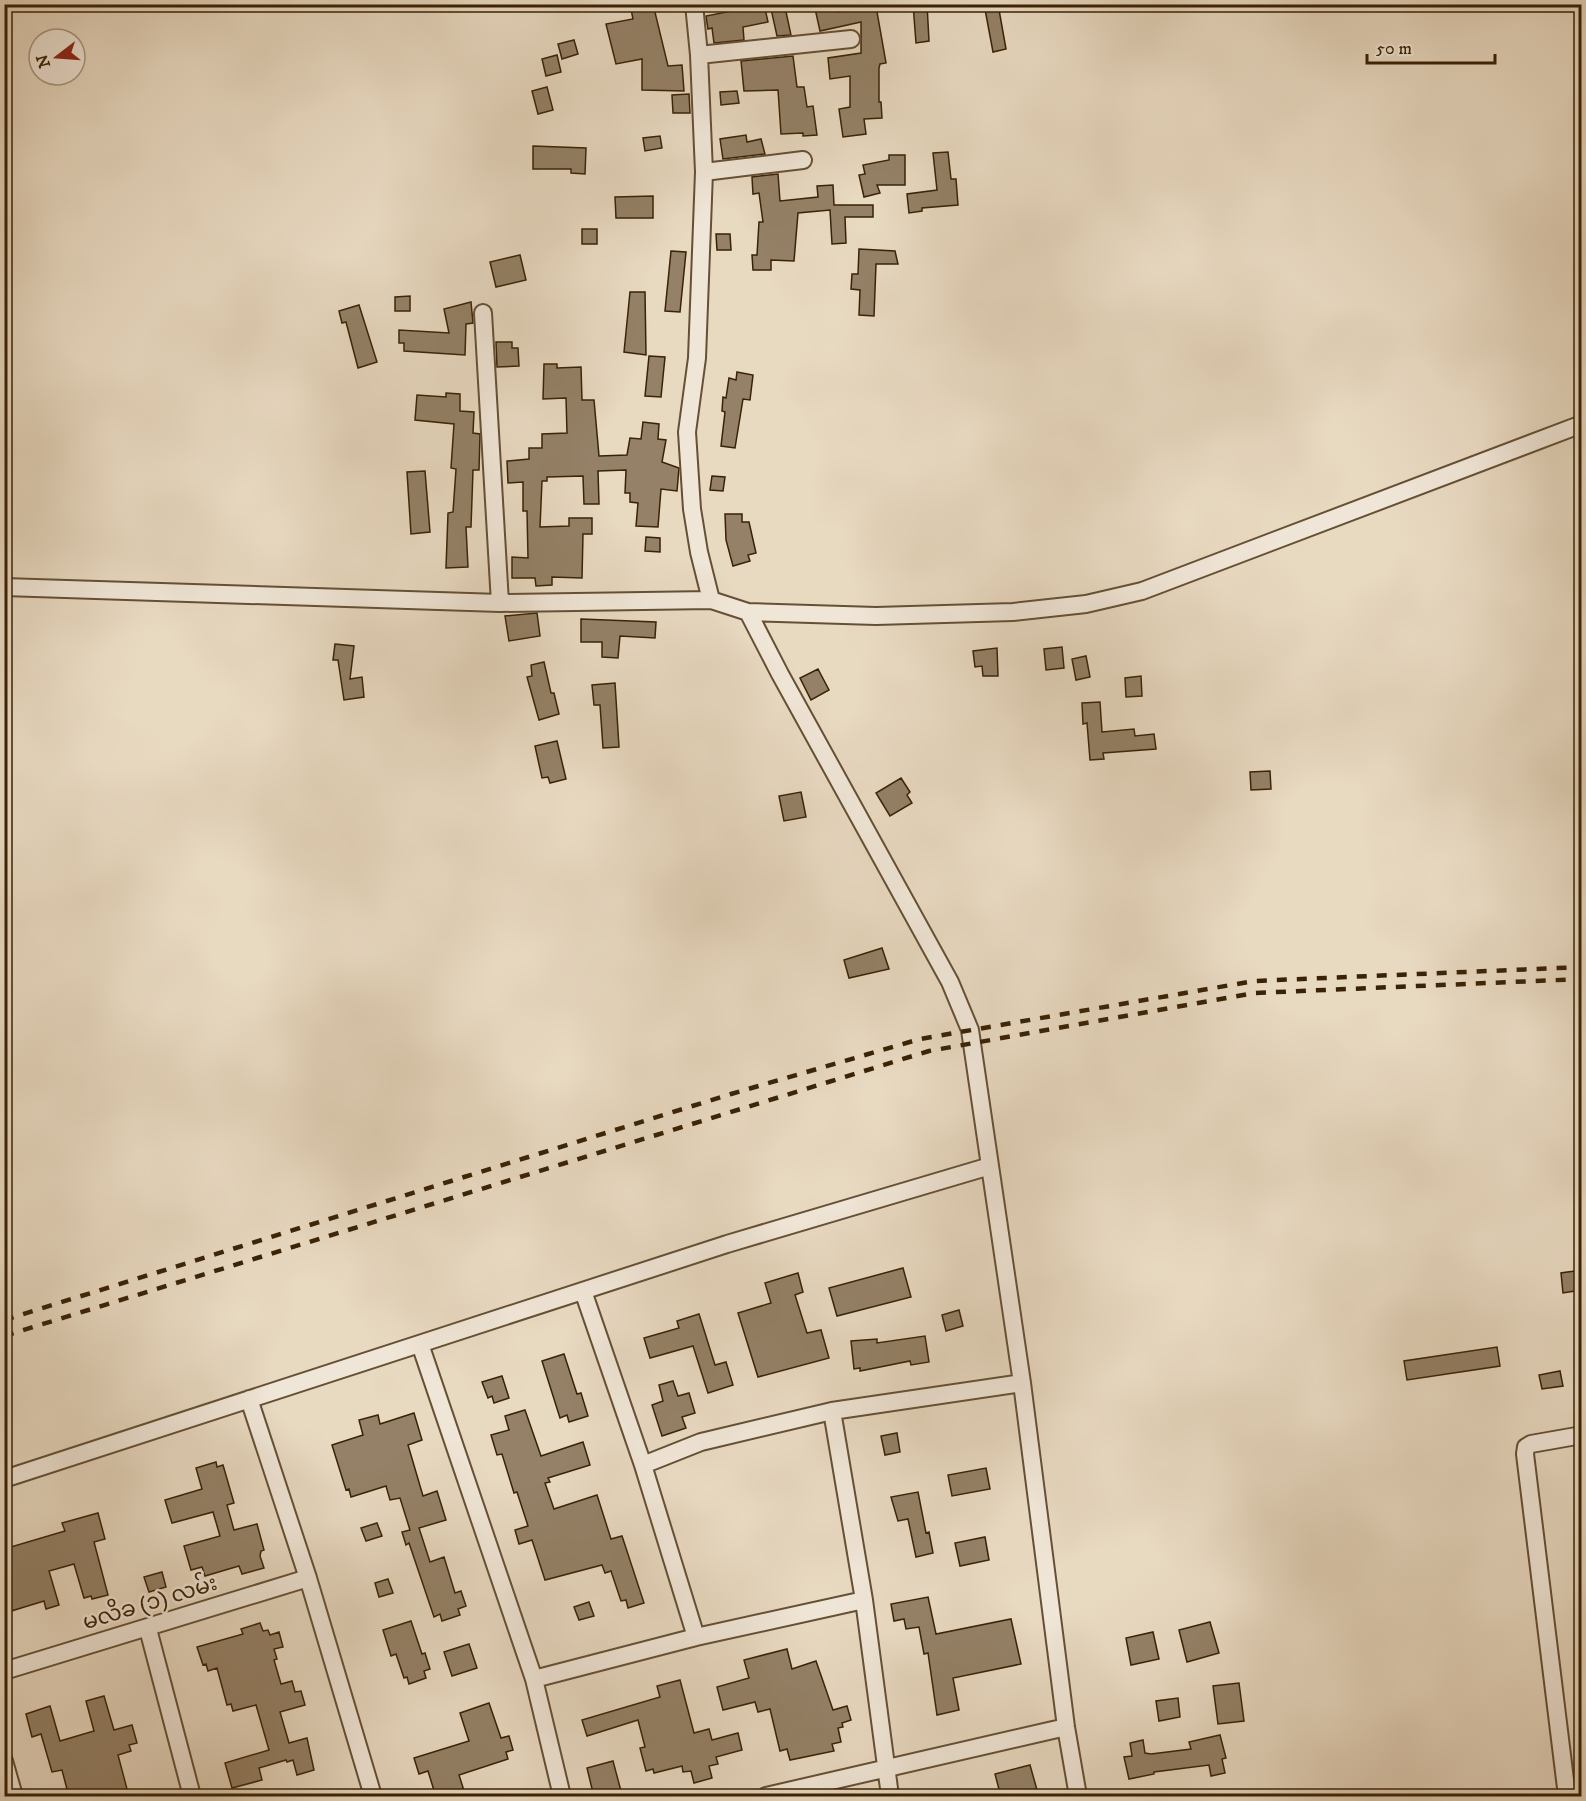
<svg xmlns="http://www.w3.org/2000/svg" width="1586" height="1801" font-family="'IM FELL DW Pica','Noto Sans Myanmar',serif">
<rect width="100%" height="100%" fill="#e8d9c1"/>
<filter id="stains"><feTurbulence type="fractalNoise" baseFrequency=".00333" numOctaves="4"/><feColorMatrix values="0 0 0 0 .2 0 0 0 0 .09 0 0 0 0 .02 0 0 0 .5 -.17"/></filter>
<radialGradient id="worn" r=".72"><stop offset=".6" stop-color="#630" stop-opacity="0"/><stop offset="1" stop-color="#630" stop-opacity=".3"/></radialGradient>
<path fill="#948167" stroke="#392205" stroke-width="1.5" d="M630,4H653L668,66L682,65L684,91L642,90V59L616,64L606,24L633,19Z
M736,4H764L768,22L743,27L744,40L714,43L712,28L708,29L706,16L737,10Z
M814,4H836L837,12L876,6L886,63L880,64L879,68V102H881L882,118L864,119L866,134L843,137L839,109L850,107V76L830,79L828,58L861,53V22L820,31Z
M913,4H927L929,41L916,43Z
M984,4H998L1006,49L993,52Z
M785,7L791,35L777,36L771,9Z
M574,40L578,54L562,59L558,44Z
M557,55L561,72L546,76L542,59Z
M793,56L797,87H804L807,107L813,106L817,135L803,136V133L781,134L778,90L744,91L741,61Z
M547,87L553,110L538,114L532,91Z
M737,91L739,103L721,105L720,92Z
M689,94L690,113H673L672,95Z
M746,135L747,142L761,139L765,154L723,159L720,139Z
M660,136L662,148L645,151L643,138Z
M533,146L586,148L585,174L571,173V169H533Z
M948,152L951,179H956L958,205L922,208V211L909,213L907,194L937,190L933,153Z
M889,155H905V185H877L880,193L864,197L859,175L865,174L863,165L889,160Z
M778,174L780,201L818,197L817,186L833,185L834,205H873V217H845L846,243L832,244L830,210L798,213L794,261L771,260V270H753L752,255H757L759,222H763L759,193L753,194L752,177Z
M653,196V218H616L615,197Z
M582,229H597V244H582Z
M716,234H730L731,250H717Z
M859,249L895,251L898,264H876L874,316L859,315L860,290L851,289L852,274H858Z
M671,251L686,252L680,312L665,311Z
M520,255L526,280L496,287L490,262Z
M630,292H645L646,355L624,352Z
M410,296V311H395V297Z
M471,302L473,323L466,324L465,355L404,351V343H399V330L449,333L444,309Z
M359,305L377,362L358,368L346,322L342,323L339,311Z
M496,342H512V348H518L519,366L497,367Z
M649,356L665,357L661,397L645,396Z
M544,364H557V368L581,367L582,400H594L599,456L627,455L630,438L641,439L643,422L659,424L658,439L666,440L662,462L679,468L677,491L661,489L658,527L636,526L638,503L630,502V493H625L626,470L598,471L599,504H584L583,476L547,477V481H542L540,527L569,526V518H592V534H583L582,578L552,577V585L536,586L535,578H512V557L528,558L527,511H523V482L508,483L507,461L529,459V448H542V434L567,433L566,398L543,399Z
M737,372L753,375L750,400L743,399L735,448L721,446L725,412L722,411L723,397L726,398L729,378L736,380Z
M446,393L460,394V411L474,412L473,433L480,434L479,470H473L471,527H466L468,567L446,568L448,513L453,512L456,469L451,468L454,424L415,420L417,395L446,397Z
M425,471L430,532L411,534L407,472Z
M712,476L725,477L723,491L710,490Z
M725,514H742V522H749L756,553L748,555L750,561L733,566L726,540Z
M646,537L660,538V552L645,551Z
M537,613L540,636L509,641L505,616Z
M581,619L656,622L655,638L620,636L618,658L602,657V642H581Z
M335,644L354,646L350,679L362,677L364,697L344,700L338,660H333Z
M1062,647L1064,668L1046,670L1044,649Z
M997,648L998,676H983L982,666L975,667L973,651Z
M1086,656L1090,677L1076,680L1072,659Z
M544,662L551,693H554L559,714L539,720L527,677L532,676L531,665Z
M818,669L829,690L811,700L800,678Z
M1141,676L1142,696L1126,697L1125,678Z
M615,683L619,747L603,748L600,705H594L592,685Z
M1100,702L1102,732L1134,729L1135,736L1154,734L1156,749L1103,753L1104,759L1090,760L1087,723L1083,724L1082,703Z
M557,741L566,779L550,783L548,777L542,778L535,746Z
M1270,771L1271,789L1251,790L1250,772Z
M901,778L910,792L907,795L912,803L890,816L876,793Z
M801,792L806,817L784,821L779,796Z
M882,948L889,969L849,978L844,960Z
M903,1268L911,1297L837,1316L829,1288Z
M1581,1270V1290L1563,1293L1561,1273Z
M798,1273L803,1292L795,1295L807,1333L821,1330L829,1358L758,1377L738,1313L771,1303L765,1283Z
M959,1310L963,1326L946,1331L942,1315Z
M699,1314L715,1365L726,1362L733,1385L708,1393L693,1346L650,1358L644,1338L679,1328L677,1321Z
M925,1336L929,1362L911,1365L910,1361L860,1371V1368L854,1369L851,1341L877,1339V1343Z
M1497,1347L1500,1366L1407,1380L1404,1361Z
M564,1354L577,1394L581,1393L588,1416L569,1422L567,1415L560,1418L542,1361Z
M1560,1371L1563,1386L1542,1389L1539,1375Z
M502,1376L509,1398L494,1403L492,1396L488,1398L482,1382Z
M673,1381L678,1396L689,1393L695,1413L682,1417L686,1428L662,1436L652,1405L663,1401L659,1385Z
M525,1410L541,1456L583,1442L590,1465L548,1478L550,1482L545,1483L554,1509L597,1495L611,1539L622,1536L644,1603L628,1608L626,1600L621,1601L611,1571L605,1573L602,1565L545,1580L532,1540L519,1544L515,1530L528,1526L517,1492L514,1493L502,1454L497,1455L491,1435L509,1430L505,1416Z
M414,1413L422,1440L408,1445L423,1496L437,1491L446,1520L419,1528L430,1562L444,1557L455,1593L461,1591L466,1606L458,1609L460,1615L442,1621L440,1614L434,1617L409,1543L406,1545L402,1532L410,1530L400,1498L390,1500L386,1486L351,1497L349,1489L346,1490L332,1445L363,1435L359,1420L378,1415L380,1424Z
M897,1433L900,1452L885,1455L881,1436Z
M216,1462L217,1467L223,1465L234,1503L227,1505L234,1530L257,1524L264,1550L261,1551L260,1556L264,1568L242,1574L239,1566L205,1576L202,1567L191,1570L184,1546L220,1536L213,1512L172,1523L165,1500L202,1489L196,1468Z
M986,1468L990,1489L952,1496L948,1475Z
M918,1492L926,1533L929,1532L933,1553L916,1557L908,1519L898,1521L891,1497Z
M98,1513L105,1539L94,1542L108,1595L92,1599L91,1596L84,1598L74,1564L49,1571L59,1605L46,1609L44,1601L8,1612L4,1600V1549L65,1531L62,1523Z
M377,1523L382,1536L366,1541L361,1528Z
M985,1537L989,1560L960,1566L955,1543Z
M162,1572L166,1587L149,1592L144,1577Z
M388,1579L393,1593L379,1597L375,1583Z
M928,1597L936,1634L1011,1619L1021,1664L953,1678L959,1710L937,1715L928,1653L924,1654L919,1627L906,1629L904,1619L894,1621L891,1604Z
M589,1602L594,1616L579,1620L574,1607Z
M411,1621L422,1654L425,1653L430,1669L424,1671L426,1678L409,1684L407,1677L404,1678L396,1654L391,1656L383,1630Z
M1210,1622L1219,1653L1187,1662L1179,1630Z
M260,1623L263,1631L268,1630L270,1635L279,1632L283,1647L274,1649L277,1659L274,1660L281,1684L292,1681L295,1692L301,1691L305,1705L280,1712L289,1743L307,1738L314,1770L297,1775L293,1760L287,1762L286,1760L259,1768L262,1780L232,1788L225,1763L269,1750L256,1705L233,1711L231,1704L227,1705L217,1668L208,1671L206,1664L203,1665L197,1647L243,1634L241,1629Z
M1153,1632L1159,1659L1131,1665L1126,1638Z
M469,1644L477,1668L452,1676L444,1652Z
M787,1649L792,1669L816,1661L833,1710L847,1706L851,1720L842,1723L843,1727L838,1728L841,1742L832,1744L834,1751L790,1760L787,1749L780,1751L770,1709L758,1712L755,1702L723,1710L717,1687L749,1678L744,1660Z
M680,1680L694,1733L709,1729L712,1740L738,1733L742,1750L716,1757L718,1764L709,1766L712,1778L694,1783L691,1771L683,1772L682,1766L654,1773L653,1769L646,1771L640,1748L645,1747L638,1720L587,1736L582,1720L660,1697L657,1686Z
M1239,1683L1244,1721L1218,1724L1213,1686Z
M104,1696L114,1730L132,1725L137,1743L129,1745L131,1751L118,1755L127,1789L124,1790L127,1797H69L62,1770L52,1772L41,1734L32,1737L26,1714L50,1706L60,1741L94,1731L86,1701Z
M1178,1698L1180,1717L1159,1721L1156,1701Z
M489,1703L501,1738L509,1736L513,1750L506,1752L508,1759L459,1775L466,1797H436L428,1771L419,1774L414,1758L469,1741L460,1713Z
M1220,1735L1226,1758L1222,1759L1225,1773L1211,1776L1209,1765L1154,1772V1774L1129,1779L1124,1757L1132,1756L1130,1743L1143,1740L1145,1753L1151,1754L1191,1749L1189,1742Z
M613,1761L621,1791L594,1797L587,1768Z
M1030,1765L1039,1797H1001L995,1774Z"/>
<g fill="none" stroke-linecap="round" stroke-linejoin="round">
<defs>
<path id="minor" d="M694,4L699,55L704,172L697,358L687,432L692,509L699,552L711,600
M699,55L851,39
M704,172L803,160
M483,313L500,603
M4,587L500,603L711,600L748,612L876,616L1013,612L1086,604L1142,591L1582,424
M748,612L780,674L950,982L970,1030L1022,1383L1066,1727L1078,1796
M583,1291L643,1465L696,1637
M420,1344L534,1679L562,1796
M249,1399L308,1578L373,1796
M832,1411L864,1600L890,1796
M643,1465L701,1442L832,1411L1022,1383
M4,1479L727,1244L990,1166
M148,1629L192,1796
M4,1671L308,1578
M534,1679L696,1637L864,1600
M4,1761L14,1796
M766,1796L1066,1727
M1567,1796L1525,1454L1526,1447L1531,1444L1582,1435"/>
</defs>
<use href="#minor" stroke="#655034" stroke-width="20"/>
<use href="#minor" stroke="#f0e6d7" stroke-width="16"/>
<path stroke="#392205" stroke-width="4.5" stroke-dasharray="10 10" stroke-linecap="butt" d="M4,1320L731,1094L920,1039L1254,981L1582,967
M4,1336L929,1051L1254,993L1582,979"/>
</g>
<g text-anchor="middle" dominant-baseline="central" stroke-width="5" stroke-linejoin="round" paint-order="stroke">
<g font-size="22" fill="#392205" stroke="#f0e6d7">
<text transform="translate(150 1603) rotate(-17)">မလိခ (၁) လမ်း</text>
</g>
</g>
<rect width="1586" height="1801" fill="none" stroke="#e8d9c1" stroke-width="24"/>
<rect x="6" y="6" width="1574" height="1789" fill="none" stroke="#392205" stroke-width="3"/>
<rect x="12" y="12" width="1562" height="1777" fill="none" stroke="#392205" stroke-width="1.5"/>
<g transform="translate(57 57) rotate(253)"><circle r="28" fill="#f0e6d7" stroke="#a79883" stroke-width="1.5"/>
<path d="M0-4.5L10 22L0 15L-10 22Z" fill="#8f2418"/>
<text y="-9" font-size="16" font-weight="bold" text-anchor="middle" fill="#392205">N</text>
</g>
<path d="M1367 54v9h128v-9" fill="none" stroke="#392205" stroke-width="3"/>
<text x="1376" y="54" font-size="18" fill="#392205" stroke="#f0e6d7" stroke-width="4.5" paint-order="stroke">50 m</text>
<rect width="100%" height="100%" filter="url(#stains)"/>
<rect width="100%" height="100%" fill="url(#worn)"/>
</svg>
